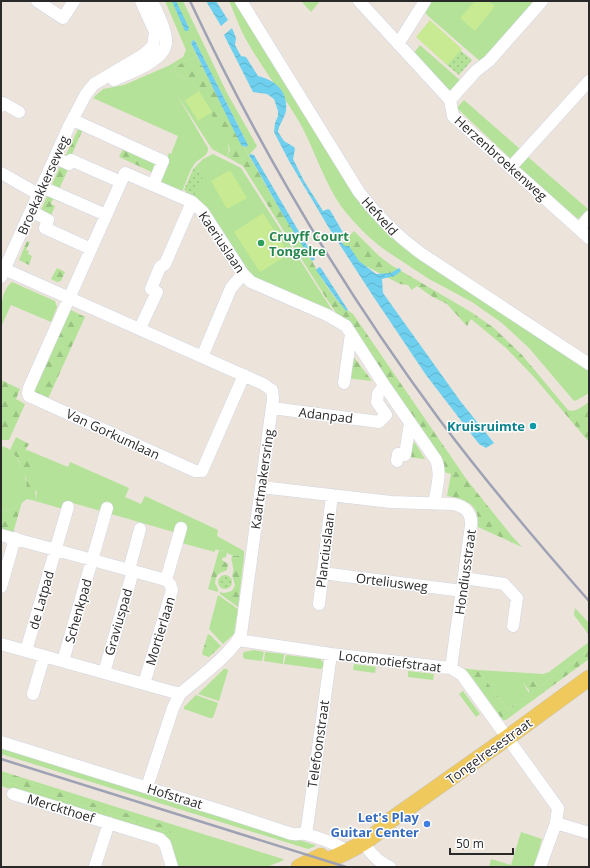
<svg xmlns="http://www.w3.org/2000/svg" width="590" height="868" font-family="'Open Sans',sans-serif">
<defs>
<pattern id="forest-firs" width="22" height="20" patternUnits="userSpaceOnUse"><rect width="22" height="20" fill="#b3e298"/><path d="M5 1l3.5 6h-7zM16 11l3.5 6h-7z" fill="#9ac283"/></pattern>
<pattern id="park-dots" width="8" height="8" patternUnits="userSpaceOnUse"><rect width="8" height="8" fill="#b3e298"/><path d="M2 2h.1M6 6h.1" fill="none" stroke="#9ac283" stroke-width="1.8" stroke-linecap="round"/></pattern>
<pattern id="water-waves" width="16" height="10" patternUnits="userSpaceOnUse"><rect width="16" height="10" fill="#6ed0ee"/><path d="M0 5q4-4 8 0t8 0" fill="none" stroke="#5fb3cc"/></pattern>
</defs>
<rect width="100%" height="100%" fill="#ece4db"/>
<path fill="#b3e298" d="M165,1H183L227,93L257,146L249,155L244,147H247L248,145L195,41L193,40L191,43L197,56L174,67L177,75L191,81L195,85L225,138C229,146 230,149 227,157L212,149L177,95L208,148C209,155 201,158 196,162C189,170 186,183 182,192L157,181L169,153L171,154L178,136L93,98L103,89L124,85L168,66L183,57L186,50Z
M229,1H234L363,205L550,345L589,371V393L577,400L574,401L529,348L502,323L472,302L429,279L385,250C371,240 354,223 344,210C326,187 315,151 301,125C285,97 264,71 248,43L242,32Z
M301,1H320L311,12Z
M431,1H535L481,62L428,16L425,12Z
M420,45L462,82L450,92L413,54Z
M464,100L520,149L510,158L457,108Z
M213,154L241,168L334,313L254,277L248,272L185,194L186,191L194,195L204,174L193,169L203,159Z
M528,157L588,209L578,219L519,167Z
M12,282L55,301L57,307L51,322L11,305L1,327C1,313 0,291 12,282Z
M1,446C12,448 17,457 21,466L30,459L27,453V450L68,467L70,462L129,488L125,497L141,504L145,496L218,530L217,536L244,551V556C240,556 237,557 234,556C227,554 224,549 215,550V552L178,542L177,533L66,501L63,509L35,501L37,492L25,476L27,487V499L15,508L1,512Z
M218,595L238,609L234,634L223,644L209,629Z
M589,642V650L539,687L533,681L523,683L529,693L508,710L478,670L543,674L549,672Z
M254,650L264,652L262,661L245,659L243,657V654L244,652Z
M265,652L284,654L283,664L264,661Z
M286,655L320,659L323,662V667L321,669L284,664Z
M354,664L376,667L375,673L353,670Z
M224,669H227L228,671L219,701L198,694Z
M408,671L434,674L433,680L408,677Z
M463,691L480,714L476,717L459,694Z
M196,695L218,703L213,718H210L184,709V707Z
M1,747L315,845L316,846L308,849L1,754Z
M1,780L175,834L33,784L30,780L283,859L284,860L267,867H175L164,837L1,786Z
M521,832L542,839L534,867H489L491,859L511,865Z"/>
<path fill="url(#forest-firs)" d="M197,56L242,145L244,147C257,169 269,192 283,214C288,223 294,231 300,240C315,264 328,298 353,314L467,480L511,535L522,547L478,527C480,504 466,499 447,496L451,474L444,472L326,298L243,166L227,157L230,150L229,146L195,85L191,81L177,75L174,67Z
M79,127L83,129L69,161L64,159Z
M124,147L160,163L156,174L119,157Z
M61,164L69,167L58,192L50,189Z
M49,192L67,200L65,204L53,199L51,204L55,206L50,218L39,214Z
M354,231L379,256L391,265L471,312L494,328L522,355L568,410C576,413 583,406 589,402V442L534,377L506,348L471,319L467,326L447,304L431,296L417,286L412,290L408,285L400,284L364,265H355L342,244Z
M27,241L30,242L26,250L29,251L28,254L32,256L29,265L19,260Z
M57,268L65,272L61,281L57,282L51,279Z
M69,309L85,317L47,401L33,392Z
M353,356L372,381L346,378Z
M1,380L20,389L16,399L25,404L9,440H1Z
M16,437L29,444L26,449L30,459V468H22L18,459L10,450Z
M412,442L415,443L425,459L408,457Z
M26,475L34,476L36,485L35,501L27,499Z
M22,502L13,533L1,530V512L15,508Z
M219,550L227,552L226,557L222,558V560L228,564L227,570C219,574 217,572 215,583L218,589V592L208,589Z
M232,556H244L238,607L220,594V592L224,593L232,591L235,585L232,575C236,568 230,563 232,556Z
M575,608L589,623V635L574,615Z
M208,634L211,636L221,646L209,657L203,655L202,653Z
M589,650V659L506,720H503L470,675L458,668L478,670L508,710L529,693V690L523,683L524,682L533,681L539,687Z
M1,771L30,780L33,784L177,829L175,834L1,780Z"/>
<path fill="url(#park-dots)" d="M460,50L472,60L459,75L447,65Z
M193,169L204,174L195,195L184,190Z
M218 582a7 7 0 1 1 14 0a7 7 0 1 1-14 0Z"/>
<path fill="#c8ea93" d="M475,1H488L495,6L475,31L460,18Z
M430,20L462,49L447,65L416,37Z
M199,91L212,112L198,121L185,100Z
M230,170L247,198L227,209L211,181Z
M263,213L289,254L260,272L234,232Z"/>
<path fill="url(#water-waves)" d="M172,1H176L189,28L188,31H185Z
M206,1H216L228,20L221,26Z
M232,28L236,38L235,45L241,56L246,57L258,76C275,80 288,91 286,110C285,118 279,124 278,132L284,141L294,147L295,149L293,159L304,181L323,211L328,209L330,210L345,236L341,239L342,243L345,246H349L359,261L376,274L391,273L399,268L401,270C397,277 389,277 382,279L383,293L461,402L494,443L486,448L479,444L426,375L373,296L329,228L289,161L274,132L275,123L278,116V111L274,99L267,94L253,92L224,35Z
M193,40L195,41L248,145L247,147L242,146L239,141L191,43Z
M251,154L254,155L315,259L312,261L283,215L249,155Z
M319,267L321,268L348,310L346,311C335,298 326,284 316,270Z"/>
<g fill="none" stroke-linecap="round" stroke-linejoin="round">
<defs>
<path id="minor" d="M37,1L63,18L74,1
M241,1L359,192C377,216 397,236 422,254L589,364
M359,1L450,100L453,116L589,238
M398,44L425,1
M114,80C129,73 165,61 166,43C167,31 157,12 152,1
M450,100L476,71L489,61L542,1
M1,106L3,103L19,112
M73,120L163,161L153,185
M55,158L69,164L71,160L121,182
M511,167L589,81
M1,173L38,194
M42,187L106,215
M31,211L48,220L45,228L91,249
M579,229L589,217
M1,277L69,126L86,94L94,84L143,55L153,46L155,32L141,1
M140,328L157,292L151,289L160,267L165,264L192,202
M202,357L231,288L243,274
M244,375L202,471H195L29,396L28,393L29,388L125,173L192,202L203,212L243,274L251,282L327,315L346,326L384,385L436,460C442,473 436,490 434,504
M344,383L351,334
M272,408L379,422L386,415L377,402L378,394L384,385
M397,461L398,454L405,455L410,423
M261,487L391,502L453,504C465,506 472,513 471,525L451,668
M1,535L166,580L170,584L172,590L144,684
M129,570L140,529
M322,573L462,591
M464,578L504,584L517,598L513,626
M166,580L181,528
M1,587L15,538
M319,604L332,495
M238,640L331,654L441,667L451,668L462,675L558,808L556,823L540,867
M1,644L180,694C196,680 234,652 241,634L273,399L272,390L263,384L4,269
M26,651L68,507
M63,661L107,508
M104,673L133,571
M33,694L44,656
M1,742L225,812L292,834C296,835 301,833 305,834C319,837 335,844 348,851
M147,787L173,708L180,694
M13,794L160,839L165,844L172,867
M556,823L589,833
M304,834L307,828L331,654
M359,836C368,849 375,861 390,867
M95,866L109,823"/>
<path id="major" d="M299,867L321,856
M313,867C338,856 371,843 388,822L507,738L589,678"/>
</defs>
<use href="#minor" stroke="#d1d4e2" stroke-width="13"/>
<use href="#major" stroke="#c7c7c7" stroke-width="17"/>
<use href="#minor" stroke="#fff" stroke-width="12"/>
<use href="#major" stroke="#f0c95c" stroke-width="16"/>
<path stroke="#9ea2b4" stroke-width="2.5" d="M190,1C259,148 342,288 439,419C486,482 537,542 589,601
M1,759L346,867"/>
</g>
<circle fill="#2e9e5b" stroke="#fff" stroke-width="1.5" cx="261" cy="243" r="4"/>
<circle fill="#0f9aa8" stroke="#fff" stroke-width="1.5" cx="533" cy="426" r="4"/>
<circle fill="#3f7fe0" stroke="#fff" stroke-width="1.5" cx="427" cy="824" r="4"/>
<g text-anchor="middle" dominant-baseline="central" stroke-width="3" stroke-linejoin="round" paint-order="stroke">
<g font-size="13" fill="#292929" stroke="#fff">
<text transform="translate(501 158) rotate(42)">Herzenbroekenweg</text>
<text transform="translate(43 185) rotate(-66)">Broekakkerseweg</text>
<text transform="translate(380 216) rotate(48)">Hefveld</text>
<text transform="translate(222 242) rotate(56)">Kaeriuslaan</text>
<text transform="translate(326 415) rotate(7)">Adanpad</text>
<text transform="translate(113 434) rotate(25)">Van Gorkumlaan</text>
<text transform="translate(262 479) rotate(-82)">Kaartmakersring</text>
<text transform="translate(325 550) rotate(-83)">Planciuslaan</text>
<text transform="translate(465 572) rotate(-82)">Hondiusstraat</text>
<text transform="translate(392 582) rotate(7)">Orteliusweg</text>
<text transform="translate(41 600) rotate(-74)">de Latpad</text>
<text transform="translate(78 611) rotate(-74)">Schenkpad</text>
<text transform="translate(118 622) rotate(-74)">Graviuspad</text>
<text transform="translate(160 631) rotate(-73)">Mortierlaan</text>
<text transform="translate(390 661) rotate(7)">Locomotiefstraat</text>
<text transform="translate(318 744) rotate(-82)">Telefoonstraat</text>
<text transform="translate(489 751) rotate(-36)">Tongelresestraat</text>
<text transform="translate(175 796) rotate(17)">Hofstraat</text>
<text transform="translate(61 808) rotate(17)">Merckthoef</text>
</g>
<g font-size="13" font-weight="bold" fill="#27864d" stroke="#fff" text-anchor="start">
<text x="269" y="236">Cruyff Court<tspan x="269" dy="15">Tongelre</tspan></text>
</g>
<g font-size="13" font-weight="bold" fill="#0d838f" stroke="#fff" text-anchor="end">
<text x="525" y="426">Kruisruimte</text>
</g>
<g font-size="13" font-weight="bold" fill="#366cbe" stroke="#fff" text-anchor="end">
<text x="419" y="817">Let's Play<tspan x="419" dy="15">Guitar Center</tspan></text>
</g>
</g>
<rect width="590" height="868" fill="none" stroke="#292929" stroke-width="4"/>
<path d="M450 848v6h63v-6" fill="none" stroke="#292929" stroke-width="2"/>
<text x="456" y="848" font-size="12" fill="#292929" stroke="#ffffff" stroke-width="3" paint-order="stroke">50 m</text>
</svg>
